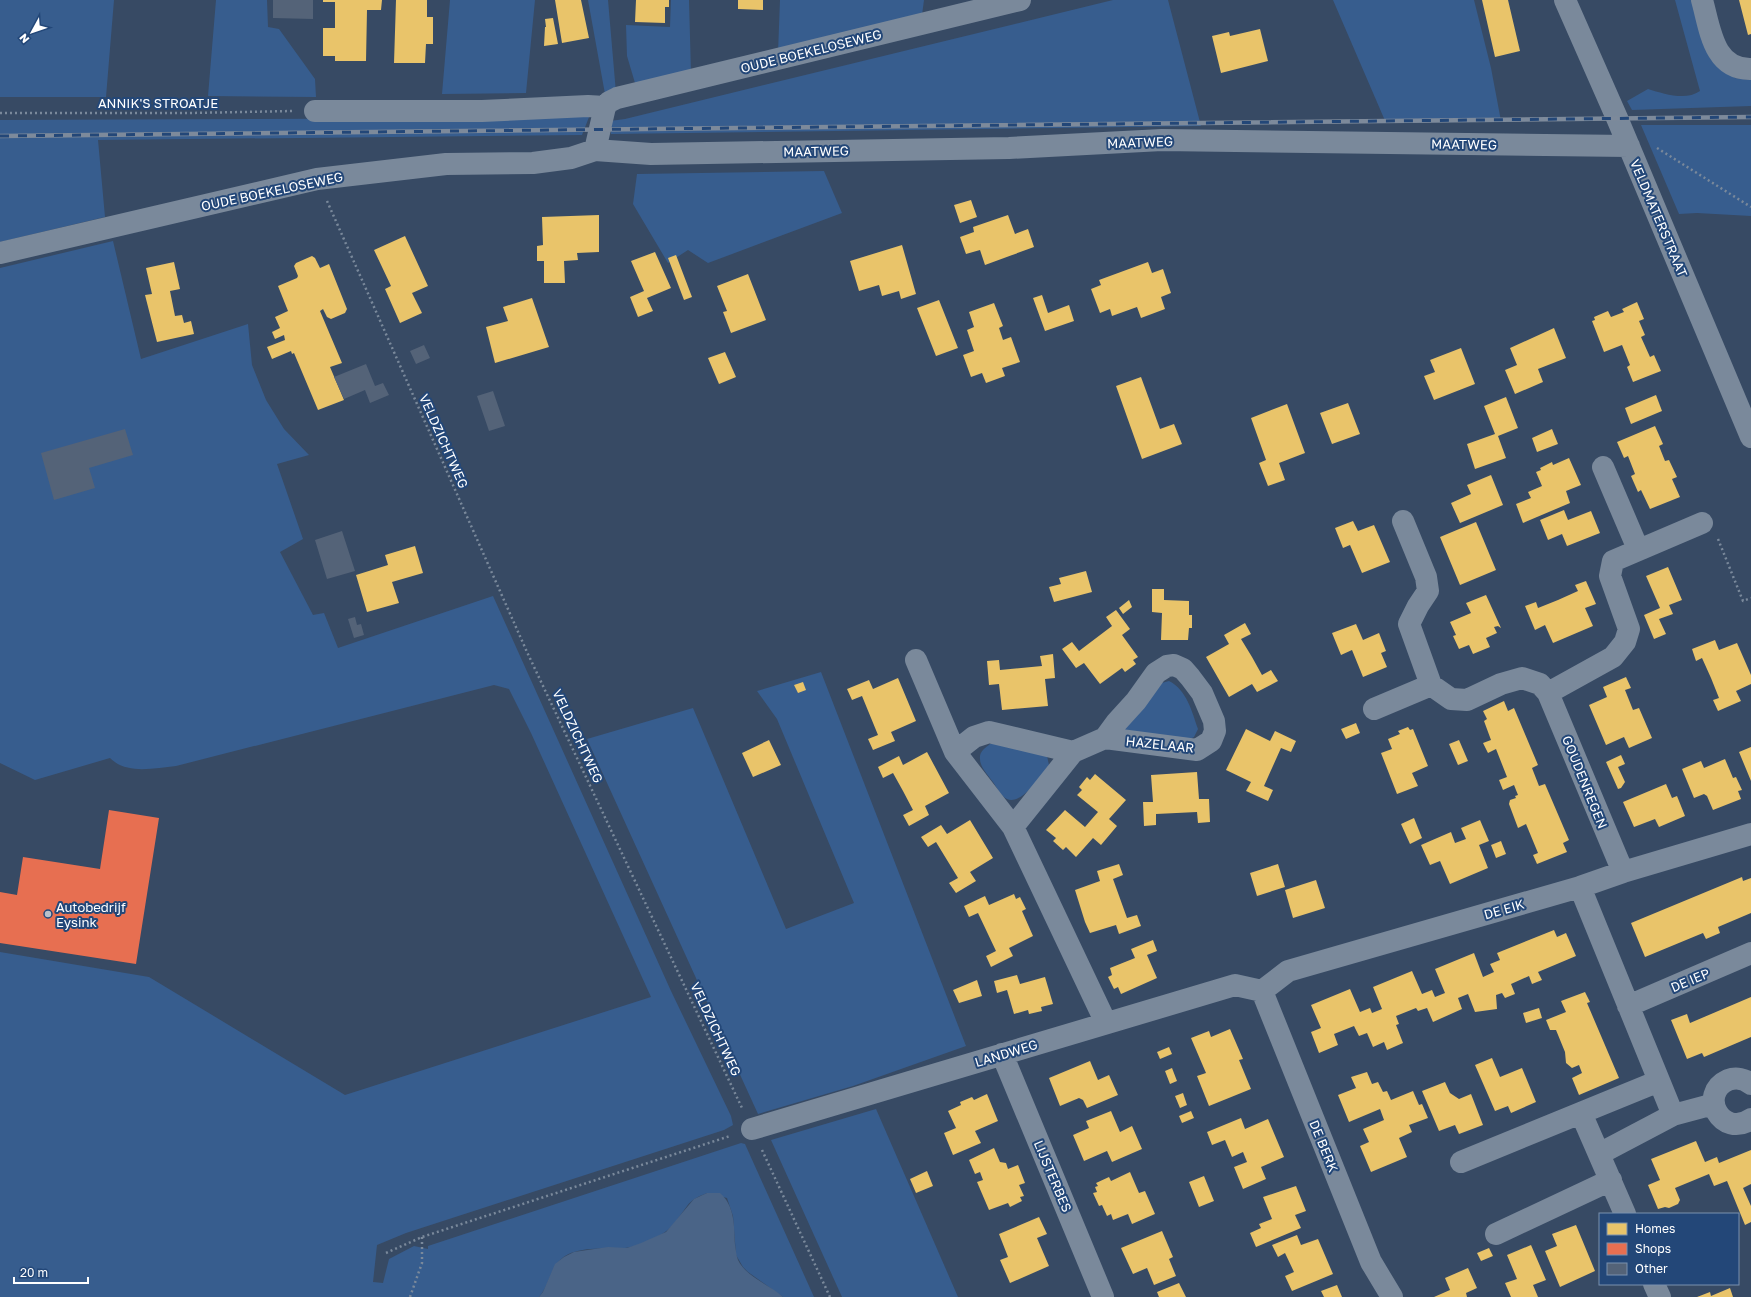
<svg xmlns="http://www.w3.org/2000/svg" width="1751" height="1297" font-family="'Golos Text',sans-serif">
<rect width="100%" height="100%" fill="#374a64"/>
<path fill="#375d8e" d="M0,0H114L106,97H0Z
M216,0H267L268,27L279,29L315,79L316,97L208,96Z
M450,0H535L526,93L442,94Z
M588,0H608L616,93L605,94Z
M671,0H689L691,74L635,83L627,56L626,25L670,27Z
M780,0H924L922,15L778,53Z
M1113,0H1168L1201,126L611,134L610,121L625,119Z
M1333,0H1474L1491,68L1501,121L1386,123Z
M1675,0H1693L1710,58L1735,78L1751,80V106L1632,110L1627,101L1648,89C1664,94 1686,101 1700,91Z
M591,112L582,135L98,140L105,217L0,242V120L502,118Z
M1641,125H1751V216L1697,213L1679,214Z
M824,171L842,213L708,263L688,250L668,263L633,204L637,174Z
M113,241L141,359L248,324L252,365L266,400L284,429L309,455L277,464L303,539L280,552L313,615L324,613L338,648L493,596L671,991L731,1116L733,1125L724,1130L406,1233L377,1245L373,1282L383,1283L389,1259L414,1246L428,1249V1246L741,1143L745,1144L814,1297H783L748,1272L743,1267L736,1255L733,1216L727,1198L707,1193C700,1196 692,1199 687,1206C680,1215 675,1225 665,1232C655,1239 637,1247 625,1248C608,1249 581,1246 565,1256C551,1265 549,1286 539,1297H0V952L149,977L345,1095L651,997L531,733L509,689L494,685L176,766C154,768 127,775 110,758L35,780L0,763V268Z
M821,672L966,1046L853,1086L758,1114L587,739L693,708L786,929L854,903L777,719L757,691Z
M1169,681C1187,690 1192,712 1198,729L1194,737L1188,740L1126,734L1122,724L1158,684Z
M990,744H996L1047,756L1049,765C1042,775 1021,806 1007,799C1001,796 997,788 993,782C988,775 980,767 980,759C979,752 985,748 990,744Z
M876,1109L958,1297H842L771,1140Z"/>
<path fill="#4a6487" d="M707,1193H720C735,1206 734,1226 735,1245C736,1250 736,1255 738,1260C747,1278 769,1284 783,1297H539L543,1292L555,1264L564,1257L574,1252L608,1247L627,1248L641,1243L666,1232L694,1199Z"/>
<path fill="#e9c46a" d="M323,0H382L381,10H367L366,61H335V56H323V28H335V2H323Z
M396,0H427V17H433V44H426L425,63H394Z
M555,0H581L589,38L562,43Z
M636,0H669V7H665V23L635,22Z
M738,0H763V10L738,9Z
M1482,0H1508L1520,51L1495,57Z
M1739,0H1751V34L1748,35Z
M553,18L558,44L544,46L545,27H546L545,19Z
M1260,29L1268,61L1221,73L1212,36L1229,32L1230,36Z
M971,200L977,217L960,223L954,205Z
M599,215V252L577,253L578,260L564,261L565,283H544V261H537V246L543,245L542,217Z
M1008,215L1015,234L1028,229L1034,247L985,265L980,250L966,254L960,237L974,232L973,227Z
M405,236L428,286L412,293L422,313L400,323L385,289L391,286L374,250Z
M902,245L916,294L901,299L899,291L882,296L879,285L859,291L850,261Z
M655,252L671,288L647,298L653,311L638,317L630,297L644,291L631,261Z
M676,255L692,297L684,300L668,258Z
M312,256L315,258L320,268L329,264L347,309L345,313L331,319L327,317L323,309L320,311L342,363L330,367L344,400L318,410L294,353L292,354L291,351L272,359L267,347L285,340L284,335L275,339L272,332L280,328L275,317L288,311L278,286L297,278L298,276L294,266L296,263Z
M174,262L180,289L170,291L175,316L182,315L184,323L191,321L194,334L157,342L145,295L152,294L146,268Z
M1148,262L1152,273L1163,269L1171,293L1161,297L1165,309L1141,318L1137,307L1112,316L1110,309L1100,313L1091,289L1101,285L1099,280Z
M748,274L766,320L731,333L723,312L727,311L717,286Z
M1042,295L1048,313L1069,305L1074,321L1045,331L1033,298Z
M532,298L549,347L495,363L486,327L508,321L503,307Z
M939,300L958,348L936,356L917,308Z
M1637,302L1644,319L1639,321L1645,335L1641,337L1650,357L1654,355L1661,371L1633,382L1627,367L1630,365L1622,345L1604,352L1592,321L1595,320L1594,317L1608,311L1611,317L1624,312L1622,309Z
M994,303L1003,326L999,328L1003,340L1011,337L1020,362L1002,368L1005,376L986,383L982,373L971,377L963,355L974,351L967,330L974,327L969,312Z
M1554,328L1566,358L1538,369L1543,382L1515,394L1505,370L1517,365L1510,348Z
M1461,348L1475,384L1434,400L1424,376L1435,372L1430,360Z
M725,352L736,377L719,384L708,358Z
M1141,377L1160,429L1174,424L1182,444L1142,459L1116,386Z
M1656,395L1662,411L1631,424L1625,408Z
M1506,397L1518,428L1498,436L1506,458L1475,469L1467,444L1495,434L1484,406Z
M1348,403L1360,434L1332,444L1320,413Z
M1287,404L1305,453L1279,463L1285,480L1268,486L1259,463L1266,460L1251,418Z
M1655,426L1663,444L1659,446L1665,461L1669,460L1677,477L1672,479L1680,497L1650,509L1641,490L1638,492L1631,476L1635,474L1628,456L1624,458L1617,442Z
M1552,429L1558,444L1537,452L1532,438Z
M1569,458L1581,485L1566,491L1570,503L1523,523L1516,504L1531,498L1528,492L1542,486L1536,472L1541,470L1540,468L1552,462L1553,465Z
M1491,475L1503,505L1460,523L1451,503L1471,494L1467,485Z
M1564,510L1568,520L1591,511L1600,533L1567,546L1562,534L1548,540L1540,520Z
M1353,521L1358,531L1374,525L1390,562L1362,573L1350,545L1343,548L1335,528Z
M1476,522L1496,570L1460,585L1440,537Z
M415,546L423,573L392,582L399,603L367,612L356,575L388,565L385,555Z
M1668,567L1682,600L1669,605L1673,614L1659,619L1666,634L1654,639L1644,615L1660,608L1646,576Z
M1086,571L1092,592L1054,602L1049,587L1061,584L1059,578Z
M1586,581L1596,604L1585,608L1593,626L1553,643L1545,625L1535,630L1525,606L1536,602L1538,608L1558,600L1578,591L1575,585Z
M1152,589H1164V600L1189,601V615H1192V628H1189L1188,640H1161L1162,613L1152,612Z
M1486,595L1501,628L1498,626L1494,627L1497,633L1486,638L1490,647L1473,654L1469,645L1459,649L1453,636L1456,635L1450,622L1471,613L1466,603Z
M1129,600L1132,607L1123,614L1119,608Z
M1116,610L1130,629L1122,635L1138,657L1133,660L1136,664L1125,672L1122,668L1100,684L1084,663L1076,668L1062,649L1072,642L1079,651L1112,626L1106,617Z
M1245,623L1251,634L1241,639L1252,657L1262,675L1271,670L1278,681L1257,692L1252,684L1229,697L1206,657L1229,644L1224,635Z
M1356,624L1363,640L1379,633L1386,651L1381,653L1387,667L1363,677L1352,650L1341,655L1332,633Z
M1715,640L1719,650L1737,643L1751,675V684L1736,691L1741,701L1718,711L1713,700L1719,698L1711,678L1702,658L1696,661L1692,649Z
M1053,654L1055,678L1045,679L1048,706L1002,710L999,684L989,685L987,661L999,660L1000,670L1042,666L1040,656Z
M1626,677L1631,688L1625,690L1633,710L1639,708L1652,738L1629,748L1624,737L1606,745L1589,705L1607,697L1603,687Z
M898,678L916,721L891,732L895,741L873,750L868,739L878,735L862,696L852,700L847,689L869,680L873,689Z
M803,682L806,690L798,693L794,685Z
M1504,701L1508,711L1514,708L1538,765L1532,768L1539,786L1545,784L1569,840L1563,843L1567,852L1537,864L1533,855L1538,853L1526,824L1518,828L1509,804L1510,800L1516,798L1515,796L1518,795L1514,785L1503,790L1499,780L1507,777L1496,749L1488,753L1483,743L1491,740L1484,721L1487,719L1483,711Z
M1356,723L1360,733L1346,739L1341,729Z
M1408,727L1410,730L1413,729L1428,766L1412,773L1418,786L1397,794L1381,753L1392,749L1388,739L1400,734L1398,731Z
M1246,729L1270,741L1275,731L1296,741L1291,752L1281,748L1264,786L1273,790L1268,801L1246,791L1251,782L1226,770Z
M769,740L781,765L753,777L742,753Z
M1459,740L1468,761L1458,765L1449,744Z
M1751,747V781L1739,752Z
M927,752L949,793L925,806L929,815L909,826L903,815L913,810L903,791L893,773L883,778L878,767L899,756L903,765Z
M1621,755L1625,764L1618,767L1625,782L1621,788L1618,789L1606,762Z
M1725,759L1733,778L1736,777L1742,790L1738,791L1741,799L1713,810L1707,796L1704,794L1694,798L1682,769L1701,761L1704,768Z
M1197,772L1199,799H1209L1210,822L1198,823L1197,812L1156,814V825L1144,826L1143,802H1153L1151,775Z
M1095,774L1126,800L1109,819L1117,826L1101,845L1093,838L1076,857L1066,847L1063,850L1053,841L1056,838L1046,830L1065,810L1085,827L1091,820L1098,812L1077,795L1082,790L1079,787L1087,777L1090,780Z
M1666,784L1672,798L1677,796L1685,816L1659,827L1655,819L1634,827L1623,802Z
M1414,818L1422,838L1410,844L1401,824Z
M970,820L993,858L970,872L976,881L956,893L949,883L958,878L936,842L928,847L921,837L941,825L947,834Z
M1480,820L1489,841L1479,845L1488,868L1450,884L1440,861L1430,865L1421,845L1451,832L1455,843L1466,839L1461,828Z
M1501,841L1506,854L1496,858L1491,845Z
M1119,864L1123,875L1113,879L1127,918L1137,915L1141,926L1119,934L1116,925L1090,933L1085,922L1075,890L1100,881L1097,871Z
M1278,864L1285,887L1257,896L1250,873Z
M1742,877L1743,881L1751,878V913L1718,927L1720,933L1706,939L1703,933L1645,957L1631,923Z
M1316,880L1325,908L1293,918L1285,890Z
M1014,894L1016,899L1020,897L1026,909L1022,911L1033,936L1009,948L1013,956L991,967L986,956L996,951L978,913L969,917L964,906L985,896L989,905Z
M1554,930L1557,937L1566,933L1576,956L1538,972L1542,980L1532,984L1529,976L1511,984L1515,994L1505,998L1502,993L1496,995L1497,1009L1475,1012L1468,994L1458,998L1462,1009L1433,1022L1427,1008L1418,1011L1416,1008L1396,1016L1399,1024L1396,1025L1403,1043L1387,1050L1384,1042L1373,1047L1367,1033L1359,1036L1354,1026L1334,1034L1338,1045L1319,1053L1311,1032L1321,1028L1311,1005L1350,989L1360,1012L1370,1008L1372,1013L1382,1009L1373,987L1412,971L1422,994L1432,990L1435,997L1445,993L1435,969L1474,953L1483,977L1494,972L1490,964L1500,960L1497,953Z
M1153,940L1157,951L1147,955L1157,978L1121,994L1118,987L1114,989L1108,977L1112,975L1110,968L1135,958L1131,949Z
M1017,975L1020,984L1045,977L1053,1004L1041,1007L1042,1011L1029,1014L1028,1010L1014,1014L1007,990L997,993L994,981Z
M977,980L982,996L959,1003L953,990Z
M1585,992L1590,1002L1587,1003L1619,1078L1579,1095L1572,1078L1582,1073L1579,1065L1572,1068L1566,1063L1565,1052L1556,1030H1550L1546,1020L1566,1012L1561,1001Z
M1751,997V1037L1704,1057L1702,1053L1687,1059L1671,1020L1687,1014L1690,1023Z
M1539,1008L1542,1018L1526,1023L1523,1013Z
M1230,1029L1243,1059L1239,1060L1251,1089L1209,1106L1197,1076L1206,1073L1191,1038L1209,1031L1211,1037Z
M1169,1047L1172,1054L1160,1059L1157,1052Z
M1492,1058L1500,1077L1522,1068L1536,1102L1511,1113L1508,1106L1495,1111L1475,1065Z
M1090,1061L1098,1080L1109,1075L1118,1095L1087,1108L1083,1100L1079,1098L1060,1106L1049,1078Z
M1172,1068L1177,1081L1170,1084L1165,1071Z
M1367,1072L1372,1084L1378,1082L1383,1092L1387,1091L1391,1100L1413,1091L1419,1105L1422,1104L1428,1118L1409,1125L1412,1132L1399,1138L1407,1157L1371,1172L1360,1146L1369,1142L1363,1129L1384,1120L1380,1109L1349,1122L1338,1095L1356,1088L1351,1077Z
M1445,1082L1450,1093L1459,1099L1471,1094L1483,1125L1459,1134L1455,1125L1439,1131L1422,1091Z
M1183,1093L1187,1105L1180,1108L1175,1096Z
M987,1094L998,1121L975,1131L981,1143L953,1155L944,1133L956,1128L948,1111L961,1105L960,1102L972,1097L974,1100Z
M1111,1111L1120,1132L1132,1126L1142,1149L1112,1162L1107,1151L1084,1161L1073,1135L1089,1128L1086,1121Z
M1191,1111L1194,1118L1182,1123L1179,1116Z
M1241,1118L1245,1129L1268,1119L1284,1157L1261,1167L1266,1179L1243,1189L1234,1167L1247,1162L1243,1152L1232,1157L1225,1140L1212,1145L1207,1132Z
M1696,1141L1705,1162L1717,1157L1719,1163L1751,1150V1184L1743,1188L1751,1206V1222L1745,1225L1727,1181L1714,1186L1709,1174L1675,1188L1680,1200L1678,1204L1669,1208L1665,1207L1658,1209L1648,1185L1660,1180L1651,1159Z
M994,1148L1000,1162L1006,1163L1008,1169L1018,1165L1025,1183L1019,1185L1024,1196L1020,1197L1022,1201L1010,1207L1008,1203L989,1210L977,1182L983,1180L980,1172L975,1174L969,1160Z
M927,1171L933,1186L916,1193L910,1179Z
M1130,1172L1139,1193L1145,1191L1155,1214L1132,1224L1128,1214L1113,1220L1111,1214L1107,1216L1102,1205L1099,1206L1093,1193L1097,1192L1095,1187L1098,1186L1096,1183L1109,1177L1111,1181Z
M1204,1176L1214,1201L1199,1207L1189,1182Z
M1296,1186L1306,1211L1295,1215L1301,1228L1256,1247L1250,1233L1261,1228L1259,1224L1272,1219L1263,1197Z
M1039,1217L1047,1234L1037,1238L1049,1266L1010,1283L1000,1260L1008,1257L999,1234Z
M1576,1225L1595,1271L1560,1287L1545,1251L1557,1246L1552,1234Z
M1162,1231L1173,1257L1169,1259L1176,1276L1154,1285L1147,1268L1133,1274L1121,1248Z
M1297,1235L1301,1245L1318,1239L1333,1274L1292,1291L1285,1276L1294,1272L1285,1253L1278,1257L1272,1245Z
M1531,1245L1546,1280L1533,1285L1538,1297H1511L1505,1283L1517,1279L1507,1255Z
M1489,1248L1493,1256L1481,1261L1477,1253Z
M1468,1268L1477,1288L1466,1293L1467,1297H1434L1450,1290L1445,1278Z
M1179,1283L1186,1297H1159L1157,1292Z
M1337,1285L1342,1297H1324L1321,1291Z
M1730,1288L1733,1297H1697L1710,1292L1711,1296Z"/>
<path fill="#e76f51" d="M109,810L159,818L136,964L0,943V892L17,895L23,857L100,869Z"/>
<path fill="#546378" d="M273,0H313V19L273,18Z
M424,345L430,358L416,364L410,351Z
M366,364L375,386L383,383L389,395L370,403L365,390L344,399L334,377Z
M493,391L505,426L489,431L477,396Z
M125,429L133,455L89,468L95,488L54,500L41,453Z
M342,531L355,571L327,579L315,540Z
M355,617L357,625L361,624L364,635L354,638L348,619Z"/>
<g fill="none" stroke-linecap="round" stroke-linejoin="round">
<path stroke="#7a899b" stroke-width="2.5" stroke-dasharray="2 3" stroke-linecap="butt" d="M0,113H190L293,111
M1657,148L1751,207
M327,201L527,652L742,1108
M1718,539L1743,601L1751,598
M762,1150L830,1297
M386,1253L422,1237L730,1136
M410,1297L422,1263V1237"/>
<path stroke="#7a899b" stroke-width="22" d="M1565,0L1617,118L1751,437
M1702,0C1710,28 1713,70 1751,69
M315,111H482L588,106L605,107
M595,150L605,107L609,102L617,98L1020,0
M0,253L317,179L446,164L533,163L571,158L595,150L651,154L1009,148L1162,140L1629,146
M1603,467L1638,549
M1403,521L1426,577L1428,591L1418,606L1409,624L1431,685L1451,699L1467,700L1501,684L1522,678L1540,684L1548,693L1623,872
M916,660L955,752L1013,827L1106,1023
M1548,693L1613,657L1625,642L1629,629L1610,576L1613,561L1702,523
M1374,709L1431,685
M955,752L974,737L989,732L1073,752
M1013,827L1073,752L1105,738L1197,750L1211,741L1215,731L1214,721L1202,693L1190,677L1183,669L1174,665L1167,666L1156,673L1136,701L1116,723L1105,738
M1580,887L1673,1115
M1262,991L1288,971L1580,887L1623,872L1751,834
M1262,991L1371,1262L1392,1297
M1628,1006L1751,953
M1002,1054L1103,1297
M1751,1084C1745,1079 1736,1077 1728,1080C1697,1094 1722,1139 1751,1119
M1581,1113L1625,1214
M752,1129L1235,985L1262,991
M1599,1154L1673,1115L1714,1104
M1461,1162L1659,1081
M1496,1234L1611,1180
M1654,1284L1660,1297"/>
<defs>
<path id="rail" d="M0,136L1751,117"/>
</defs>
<use href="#rail" stroke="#7d8a9b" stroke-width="4.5"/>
<use href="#rail" stroke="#234778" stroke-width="3" stroke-dasharray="9" stroke-linecap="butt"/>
</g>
<circle fill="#b9c0c9" stroke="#234778" stroke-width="1.5" cx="48" cy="914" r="4"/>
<g text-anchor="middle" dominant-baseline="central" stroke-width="4" stroke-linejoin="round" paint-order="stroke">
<g font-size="13" fill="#fff" stroke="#234778">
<text transform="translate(811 51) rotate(-14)">OUDE BOEKELOSEWEG</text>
<text x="158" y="103">ANNIK'S STROATJE</text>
<text transform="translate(1140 142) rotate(-2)">MAATWEG</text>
<text transform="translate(1464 144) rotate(1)">MAATWEG</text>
<text transform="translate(816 151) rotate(-1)">MAATWEG</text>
<text transform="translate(272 191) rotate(-12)">OUDE BOEKELOSEWEG</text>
<text transform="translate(1659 218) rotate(67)">VELDMATERSTRAAT</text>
<text transform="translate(444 441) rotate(66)">VELDZICHTWEG</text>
<text transform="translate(578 736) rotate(65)">VELDZICHTWEG</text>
<text transform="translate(1160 744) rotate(6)">HAZELAAR</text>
<text transform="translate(1585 782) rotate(68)">GOUDENREGEN</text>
<text transform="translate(1504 909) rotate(-16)">DE EIK</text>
<text transform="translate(1690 980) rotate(-23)">DE IEP</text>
<text transform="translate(716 1029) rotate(65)">VELDZICHTWEG</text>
<text transform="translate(1006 1053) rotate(-17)">LANDWEG</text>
<text transform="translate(1324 1146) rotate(68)">DE BERK</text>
<text transform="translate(1053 1176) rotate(67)">LIJSTERBES</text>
</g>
<g font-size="13" fill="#fff" stroke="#234778" text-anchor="start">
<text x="56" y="907">Autobedrijf<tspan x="56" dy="15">Eysink</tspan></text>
</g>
</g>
<rect x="1599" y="1213" width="140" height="72" fill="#234778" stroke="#7b91ae"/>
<rect x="1607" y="1223" width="20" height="12" fill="#e9c46a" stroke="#7b91ae"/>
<text x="1635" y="1233" font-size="12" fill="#ffffff">Homes</text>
<rect x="1607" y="1243" width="20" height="12" fill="#e76f51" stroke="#7b91ae"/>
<text x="1635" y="1253" font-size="12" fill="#ffffff">Shops</text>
<rect x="1607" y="1263" width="20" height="12" fill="#546378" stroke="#7b91ae"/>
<text x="1635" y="1273" font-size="12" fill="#ffffff">Other</text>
<g transform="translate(32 32) rotate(230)" stroke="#234778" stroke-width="3" paint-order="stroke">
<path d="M0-3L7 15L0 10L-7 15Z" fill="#ffffff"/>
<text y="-6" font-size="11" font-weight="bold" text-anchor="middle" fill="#ffffff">N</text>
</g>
<path d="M14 1277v6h74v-6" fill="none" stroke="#ffffff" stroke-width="2"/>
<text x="20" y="1277" font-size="12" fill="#ffffff" stroke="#234778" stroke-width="3" paint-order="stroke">20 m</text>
</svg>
